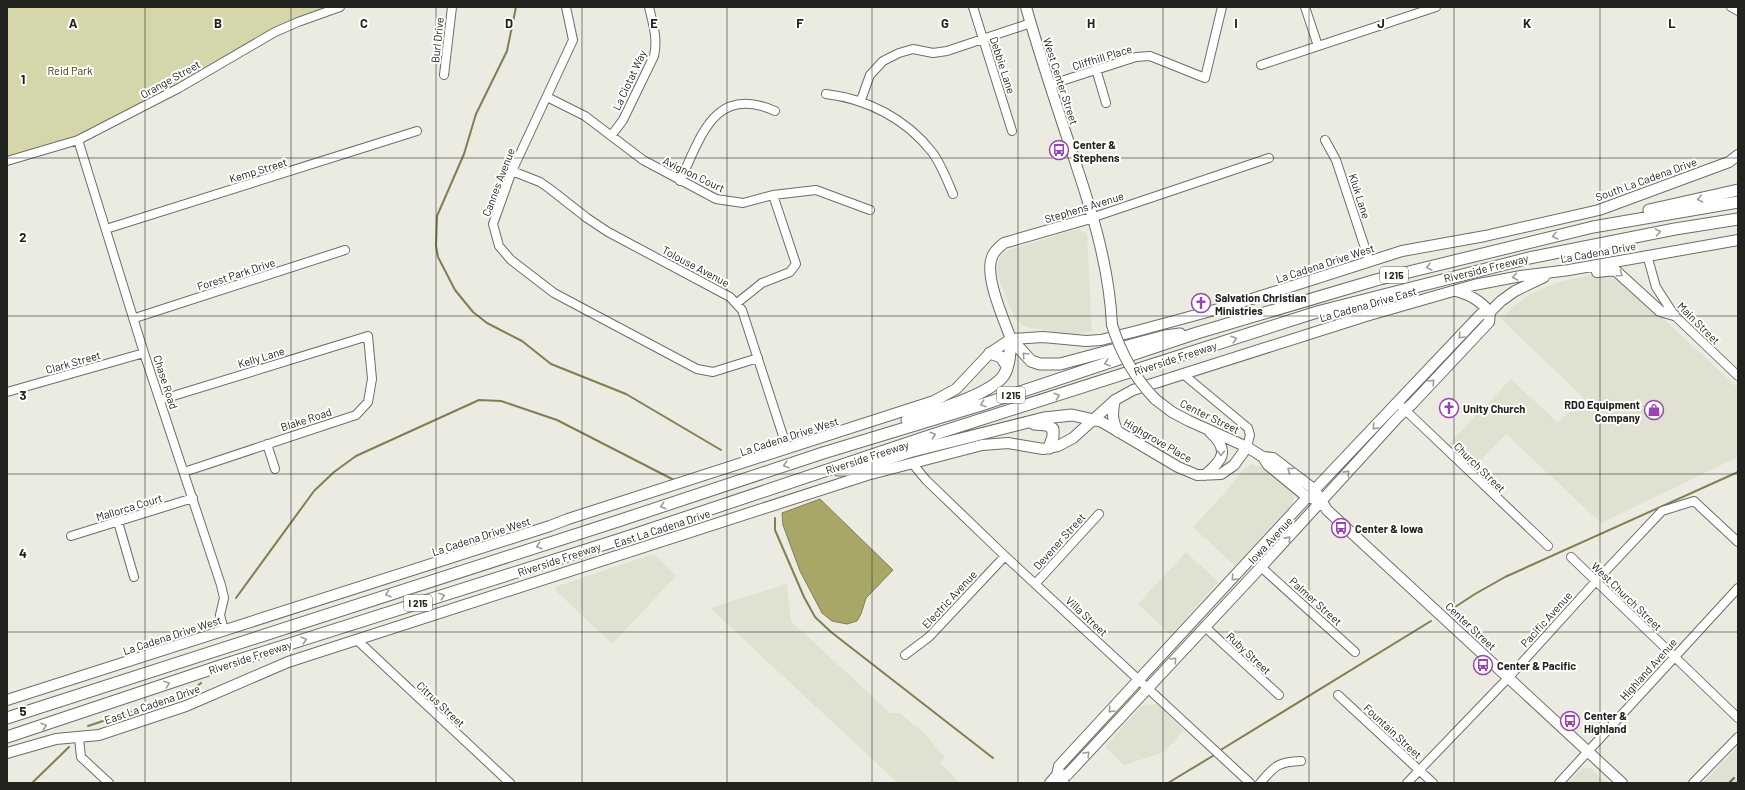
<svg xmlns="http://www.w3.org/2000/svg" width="1745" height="790" font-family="Barlow,sans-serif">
<rect width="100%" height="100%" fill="#ebebe2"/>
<path fill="#e0e1d0" d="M1078,229L1087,234L1092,331L1074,335L1026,327L1015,319L998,276L997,265L1001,255L1009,250Z
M1610,271L1614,273L1738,388V457L1601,523L1506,434L1473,468L1448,445L1511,379L1558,423L1583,397L1501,319L1514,306L1529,295L1544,288L1562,281Z
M1251,464L1260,466L1292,491L1294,498L1292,504L1235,566L1193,527L1229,488L1243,470Z
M1186,552L1218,582L1171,635L1138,604Z
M654,554L676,576L612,644L556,591L555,587Z
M787,584L791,621L890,713H900L927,736L945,758L939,762L954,776L958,783H898L710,608Z
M1157,704L1184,730L1164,752L1124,765L1105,747L1142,705Z
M1738,747V783H1702Z
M1582,768H1591L1606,783H1568Z"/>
<path fill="#d6d6ab" d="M7,7H334L275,28L179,85L66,141L7,160Z"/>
<path fill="#a8a767" stroke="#807f51" d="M820,499L893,570L866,598L861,614L857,621L847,624L832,621L822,613L800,571L783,525L782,513Z"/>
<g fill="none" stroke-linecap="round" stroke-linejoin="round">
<path stroke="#807f51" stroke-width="2" d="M516,7L507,51L476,114L464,154L437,216L436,246L438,257L455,290L473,312L487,323L522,341L551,364L626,394L721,450
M775,518V530L804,597L815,617L831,632L993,758
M236,598L314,491L334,472L356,456L479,400L501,401L557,420L674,480
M1452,609L1475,594L1505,577L1738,472
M88,726L190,692L201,683
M1219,751L1431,621
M32,783L69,747
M1168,783L1216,754"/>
<defs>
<path id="minor" d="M566,7L573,40L512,171L493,224L499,246L511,260L554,293L697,369L713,372L758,358
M973,7L1012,131
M1305,7L1318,46
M1731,7L1738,11
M1261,65L1436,7
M1096,69L1106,103
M444,75L452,7
M1049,85L1136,57L1150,56L1205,78L1222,7
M826,94C868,99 906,119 932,152C941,164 947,180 953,194
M547,97L585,116L643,160L716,199L743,203L773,195L816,190L870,210
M861,100L870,75L883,61L899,53L913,49L933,53L947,51L1031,23
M611,136L623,120L654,56C658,39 653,24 649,7
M78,140L144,353L221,585L224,598L220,615L224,630
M1325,140L1336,160L1369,260
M7,161L78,140L179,88L275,32L298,22L340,7
M512,171L540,182L550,189L587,218L608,232L730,297L742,310L787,448
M680,181C701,137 714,84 775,111
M1094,217L1269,158
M106,229L417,131
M1647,255L1656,287L1674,315L1738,376
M737,303L762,283L790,272L796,264L773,195
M135,318L345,250
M1183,374L1248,428L1250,435L1247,447
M7,392L144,353
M160,400L368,336L372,379L368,402L356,415L184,472
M1401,406L1548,546
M267,444L275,469
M912,463L926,480L1005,556L1250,783
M118,522L134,577
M71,536L193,498
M1571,557L1738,718
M1261,567L1355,652
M1036,583L1099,514
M1205,627L1279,695
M357,640L510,783
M905,655L929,637L1005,556
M1338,695L1433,783
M79,738L81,757L109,783
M1057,775L1065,783
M1260,783C1275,766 1277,762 1301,761
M1407,783L1508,678L1596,581L1662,511L1694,501L1738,542
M1559,783L1738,588
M1693,783L1738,737"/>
<path id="major" d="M1026,7C1039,53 1054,98 1069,143C1089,203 1109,261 1112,325
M1597,272L1615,270L1660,311L1674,315
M1456,291C1471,295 1480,301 1490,312
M1011,339C1004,320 984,276 992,257C994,251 999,247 1004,243L1094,217
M1155,399L1172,412L1189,421L1247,447L1263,457L1273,458L1315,490L1327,510L1622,783
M1115,400C1112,413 1112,420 1118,432
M1094,420L1102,422L1178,467L1197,475L1221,474L1234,465L1247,447
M1263,457L1268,465L1307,497L1314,499
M1205,475C1223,460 1230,450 1210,432
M7,700L550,526L568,519L934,401L956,389L990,353L1011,339L1043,337L1086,341L1101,340L1137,331L1233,305L1402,251L1485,236L1599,210L1729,162L1738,155
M7,753L56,739L99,735L186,706L288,662L867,475L982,445L1008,443L1043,449L1058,446L1073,438L1115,400L1133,390L1366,316L1474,285L1521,276L1569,270L1738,240
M1057,775H1067L1261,567L1399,416L1413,403L1489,322L1490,312
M1050,783L1057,775L1059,766L1301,504L1481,314L1490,312L1501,301L1515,291L1544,277"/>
<path id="highway" d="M1649,210L1738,190
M1011,339L1031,361L1040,364H1060L1165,336L1180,334
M990,353L1001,357L1007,366
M907,420C930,412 991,395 1004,375C1010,365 1010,350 1011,339
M1034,424L1047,425L1053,429V437L1049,448
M838,470H855L909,452L1044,418L1072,415L1094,420
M7,718L618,521L823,453L981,405L1197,333L1376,280L1593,227L1738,202
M7,737L217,667L624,538L932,435L1317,312L1529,258L1675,229L1738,219"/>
</defs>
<use href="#minor" stroke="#6e6e66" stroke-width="10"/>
<use href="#major" stroke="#6e6e66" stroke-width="12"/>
<use href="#highway" stroke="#6e6e66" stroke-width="13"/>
<use href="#minor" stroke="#fff" stroke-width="8"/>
<use href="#major" stroke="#fff" stroke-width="10"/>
<use href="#highway" stroke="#fff" stroke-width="11"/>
<path stroke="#62625d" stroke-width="2" stroke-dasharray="8 4" stroke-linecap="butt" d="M1729,783L1738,774"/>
<defs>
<path id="major-bridge" d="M1112,325C1121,354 1134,377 1155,399"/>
</defs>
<use href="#major-bridge" stroke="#6e6e66" stroke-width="12" stroke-linecap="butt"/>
<use href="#major-bridge" stroke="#fff" stroke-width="10"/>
</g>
<defs><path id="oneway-chevron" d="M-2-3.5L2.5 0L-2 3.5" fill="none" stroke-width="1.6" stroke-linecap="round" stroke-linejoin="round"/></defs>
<g stroke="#9c9c9a">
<use href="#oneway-chevron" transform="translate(1700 199) rotate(167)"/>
<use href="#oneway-chevron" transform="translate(1658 232) rotate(-11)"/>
<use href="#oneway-chevron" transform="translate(1555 236) rotate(166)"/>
<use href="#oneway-chevron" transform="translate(1429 267) rotate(166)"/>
<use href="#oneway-chevron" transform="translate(1620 274) rotate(35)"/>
<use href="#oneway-chevron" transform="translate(1515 277) rotate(169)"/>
<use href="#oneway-chevron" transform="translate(1461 336) rotate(133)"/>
<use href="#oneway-chevron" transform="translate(1234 339) rotate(-18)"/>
<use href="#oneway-chevron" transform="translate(1025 355) rotate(-134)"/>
<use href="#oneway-chevron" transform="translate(1107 363) rotate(161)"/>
<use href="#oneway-chevron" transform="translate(1432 382) rotate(-47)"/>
<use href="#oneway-chevron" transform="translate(1057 396) rotate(-18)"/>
<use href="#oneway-chevron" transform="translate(983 404) rotate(162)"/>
<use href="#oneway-chevron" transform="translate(1375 427) rotate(133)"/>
<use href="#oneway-chevron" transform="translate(933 435) rotate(-18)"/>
<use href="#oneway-chevron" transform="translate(1221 453) rotate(91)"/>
<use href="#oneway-chevron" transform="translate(786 465) rotate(162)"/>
<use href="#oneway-chevron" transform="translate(1290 470) rotate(-143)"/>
<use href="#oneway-chevron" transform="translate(1347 473) rotate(-48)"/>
<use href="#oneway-chevron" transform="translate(663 506) rotate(162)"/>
<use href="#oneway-chevron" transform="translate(1288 539) rotate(-48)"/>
<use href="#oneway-chevron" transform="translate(539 546) rotate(162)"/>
<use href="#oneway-chevron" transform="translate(1234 578) rotate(133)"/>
<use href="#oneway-chevron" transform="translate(388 594) rotate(162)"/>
<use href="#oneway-chevron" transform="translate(442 596) rotate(-18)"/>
<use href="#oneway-chevron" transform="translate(304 640) rotate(-18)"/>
<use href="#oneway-chevron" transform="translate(1174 660) rotate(-47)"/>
<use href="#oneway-chevron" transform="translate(167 684) rotate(-19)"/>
<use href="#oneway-chevron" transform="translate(1111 710) rotate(133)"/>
<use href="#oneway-chevron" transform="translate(44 726) rotate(-18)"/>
<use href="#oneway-chevron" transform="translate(1087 754) rotate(-47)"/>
</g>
<path fill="none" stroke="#22221e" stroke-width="1" stroke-opacity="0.55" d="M145,7V783M291,7V783M436,7V783M582,7V783M727,7V783M872,7V783M1018,7V783M1163,7V783M1309,7V783M1454,7V783M1600,7V783M7,158H1738M7,316H1738M7,474H1738M7,632H1738"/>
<defs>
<symbol id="bus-ring" viewBox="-11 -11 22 22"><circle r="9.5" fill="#fffffe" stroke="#9944b2" stroke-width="1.5"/><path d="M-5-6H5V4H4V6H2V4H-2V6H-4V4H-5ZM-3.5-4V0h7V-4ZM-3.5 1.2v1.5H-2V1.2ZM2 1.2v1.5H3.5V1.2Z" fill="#9944b2"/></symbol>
<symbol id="church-ring" viewBox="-11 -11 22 22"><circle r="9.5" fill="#fffffe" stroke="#9944b2" stroke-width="1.5"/><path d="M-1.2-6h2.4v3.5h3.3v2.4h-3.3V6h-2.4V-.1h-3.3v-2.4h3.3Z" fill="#9944b2"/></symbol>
<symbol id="shop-ring" viewBox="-11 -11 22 22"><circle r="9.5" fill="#fffffe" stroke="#9944b2" stroke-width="1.5"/><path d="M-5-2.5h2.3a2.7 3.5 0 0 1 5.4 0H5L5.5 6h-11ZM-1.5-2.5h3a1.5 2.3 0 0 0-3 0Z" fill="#9944b2"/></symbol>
</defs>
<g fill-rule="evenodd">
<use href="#bus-ring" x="1048" y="139" width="22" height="22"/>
<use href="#church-ring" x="1190" y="292" width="22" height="22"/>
<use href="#church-ring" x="1438" y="397" width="22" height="22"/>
<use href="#shop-ring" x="1643" y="399" width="22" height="22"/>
<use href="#bus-ring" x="1330" y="517" width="22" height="22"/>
<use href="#bus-ring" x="1472" y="654" width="22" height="22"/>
<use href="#bus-ring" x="1559" y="710" width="22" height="22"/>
</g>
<g text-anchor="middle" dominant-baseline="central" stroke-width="4" stroke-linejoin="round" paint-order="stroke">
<g fill="#fffffe" stroke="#646461" stroke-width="1">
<rect x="1380" y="267" width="28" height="16" rx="3"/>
<rect x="997" y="387" width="28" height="16" rx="3"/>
<rect x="404" y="595" width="28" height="16" rx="3"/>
</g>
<g font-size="10" font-weight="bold" fill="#22221e">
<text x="1394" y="275">I 215</text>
<text x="1011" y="395">I 215</text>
<text x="418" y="603">I 215</text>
</g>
<g font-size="11" fill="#22221e" stroke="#fffffe">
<text transform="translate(437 40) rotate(-84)">Burl Drive</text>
<text transform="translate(1102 57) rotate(-17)">Cliffhill Place</text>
<text transform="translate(1003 65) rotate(72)">Debbie Lane</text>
<text transform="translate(170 79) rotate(-29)">Orange Street</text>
<text transform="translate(629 80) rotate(-65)">La Ciotat Way</text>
<text transform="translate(1061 81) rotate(72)">West Center Street</text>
<text transform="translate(258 170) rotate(-17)">Kemp Street</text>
<text transform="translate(694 174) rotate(26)">Avignon Court</text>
<text transform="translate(1646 179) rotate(-20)">South La Cadena Drive</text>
<text transform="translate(498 182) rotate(-69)">Cannes Avenue</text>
<text transform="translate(1360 196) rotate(72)">Kluk Lane</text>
<text transform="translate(1084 207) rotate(-17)">Stephens Avenue</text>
<text transform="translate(1598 252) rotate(-10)">La Cadena Drive</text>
<text transform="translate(1325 263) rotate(-18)">La Cadena Drive West</text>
<text transform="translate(696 266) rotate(28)">Tolouse Avenue</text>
<text transform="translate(1486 268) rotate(-14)">Riverside Freeway</text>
<text transform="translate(236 274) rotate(-18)">Forest Park Drive</text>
<text transform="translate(1368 304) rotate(-16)">La Cadena Drive East</text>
<text transform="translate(1699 323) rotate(45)">Main Street</text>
<text transform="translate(261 357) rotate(-17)">Kelly Lane</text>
<text transform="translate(1175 358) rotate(-18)">Riverside Freeway</text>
<text transform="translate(73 362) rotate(-16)">Clark Street</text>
<text transform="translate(166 382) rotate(72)">Chase Road</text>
<text transform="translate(1210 416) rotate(26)">Center Street</text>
<text transform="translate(306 419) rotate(-18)">Blake Road</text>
<text transform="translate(789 436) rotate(-18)">La Cadena Drive West</text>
<text transform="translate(1158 440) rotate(30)">Highgrove Place</text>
<text transform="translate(867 457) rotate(-18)">Riverside Freeway</text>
<text transform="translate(1480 467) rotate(44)">Church Street</text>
<text transform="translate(129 507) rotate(-17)">Mallorca Court</text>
<text transform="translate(662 528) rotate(-18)">East La Cadena Drive</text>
<text transform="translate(481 536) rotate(-18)">La Cadena Drive West</text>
<text transform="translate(1270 540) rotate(-47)">Iowa Avenue</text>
<text transform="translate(1059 541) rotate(-48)">Devener Street</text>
<text transform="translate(559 559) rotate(-18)">Riverside Freeway</text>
<text transform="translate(1627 596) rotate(44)">West Church Street</text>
<text transform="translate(949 599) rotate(-47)">Electric Avenue</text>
<text transform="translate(1316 601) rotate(42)">Palmer Street</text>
<text transform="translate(1087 616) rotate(43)">Villa Street</text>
<text transform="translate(1546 619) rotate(-48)">Pacific Avenue</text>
<text transform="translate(1471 626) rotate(43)">Center Street</text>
<text transform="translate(172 635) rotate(-18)">La Cadena Drive West</text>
<text transform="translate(1249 653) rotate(43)">Ruby Street</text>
<text transform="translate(250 657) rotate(-18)">Riverside Freeway</text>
<text transform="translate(1648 669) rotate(-48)">Highland Avenue</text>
<text transform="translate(152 704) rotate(-19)">East La Cadena Drive</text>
<text transform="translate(441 704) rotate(43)">Citrus Street</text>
<text transform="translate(1393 731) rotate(43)">Fountain Street</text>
</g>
<g font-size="11" fill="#3b3a04" stroke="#fffffe">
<text x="70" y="70">Reid Park</text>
</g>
<g font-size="11" font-weight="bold" fill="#22221e" stroke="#fffffe" text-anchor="start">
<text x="1073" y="144">Center &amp;<tspan x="1073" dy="13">Stephens</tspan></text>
<text x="1215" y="297">Salvation Christian<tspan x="1215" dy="13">Ministries</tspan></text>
<text x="1640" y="404" text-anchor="end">RDO Equipment<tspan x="1640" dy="13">Company</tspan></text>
<text x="1463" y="408">Unity Church</text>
<text x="1355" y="528">Center &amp; Iowa</text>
<text x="1497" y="665">Center &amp; Pacific</text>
<text x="1584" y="715">Center &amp;<tspan x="1584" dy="13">Highland</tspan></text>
</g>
</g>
<g font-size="13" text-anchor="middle" font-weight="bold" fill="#22221e" stroke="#fffffe" stroke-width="4" stroke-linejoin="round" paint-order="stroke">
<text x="73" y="28">A</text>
<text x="218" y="28">B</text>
<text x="364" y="28">C</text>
<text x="509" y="28">D</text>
<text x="654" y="28">E</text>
<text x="800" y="28">F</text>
<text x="945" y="28">G</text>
<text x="1091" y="28">H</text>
<text x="1236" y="28">I</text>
<text x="1381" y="28">J</text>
<text x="1527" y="28">K</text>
<text x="1672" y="28">L</text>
<text x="23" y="84">1</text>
<text x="23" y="242">2</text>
<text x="23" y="400">3</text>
<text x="23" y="558">4</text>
<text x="23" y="716">5</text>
</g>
<rect width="1745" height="790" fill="none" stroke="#22221e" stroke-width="16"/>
</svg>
